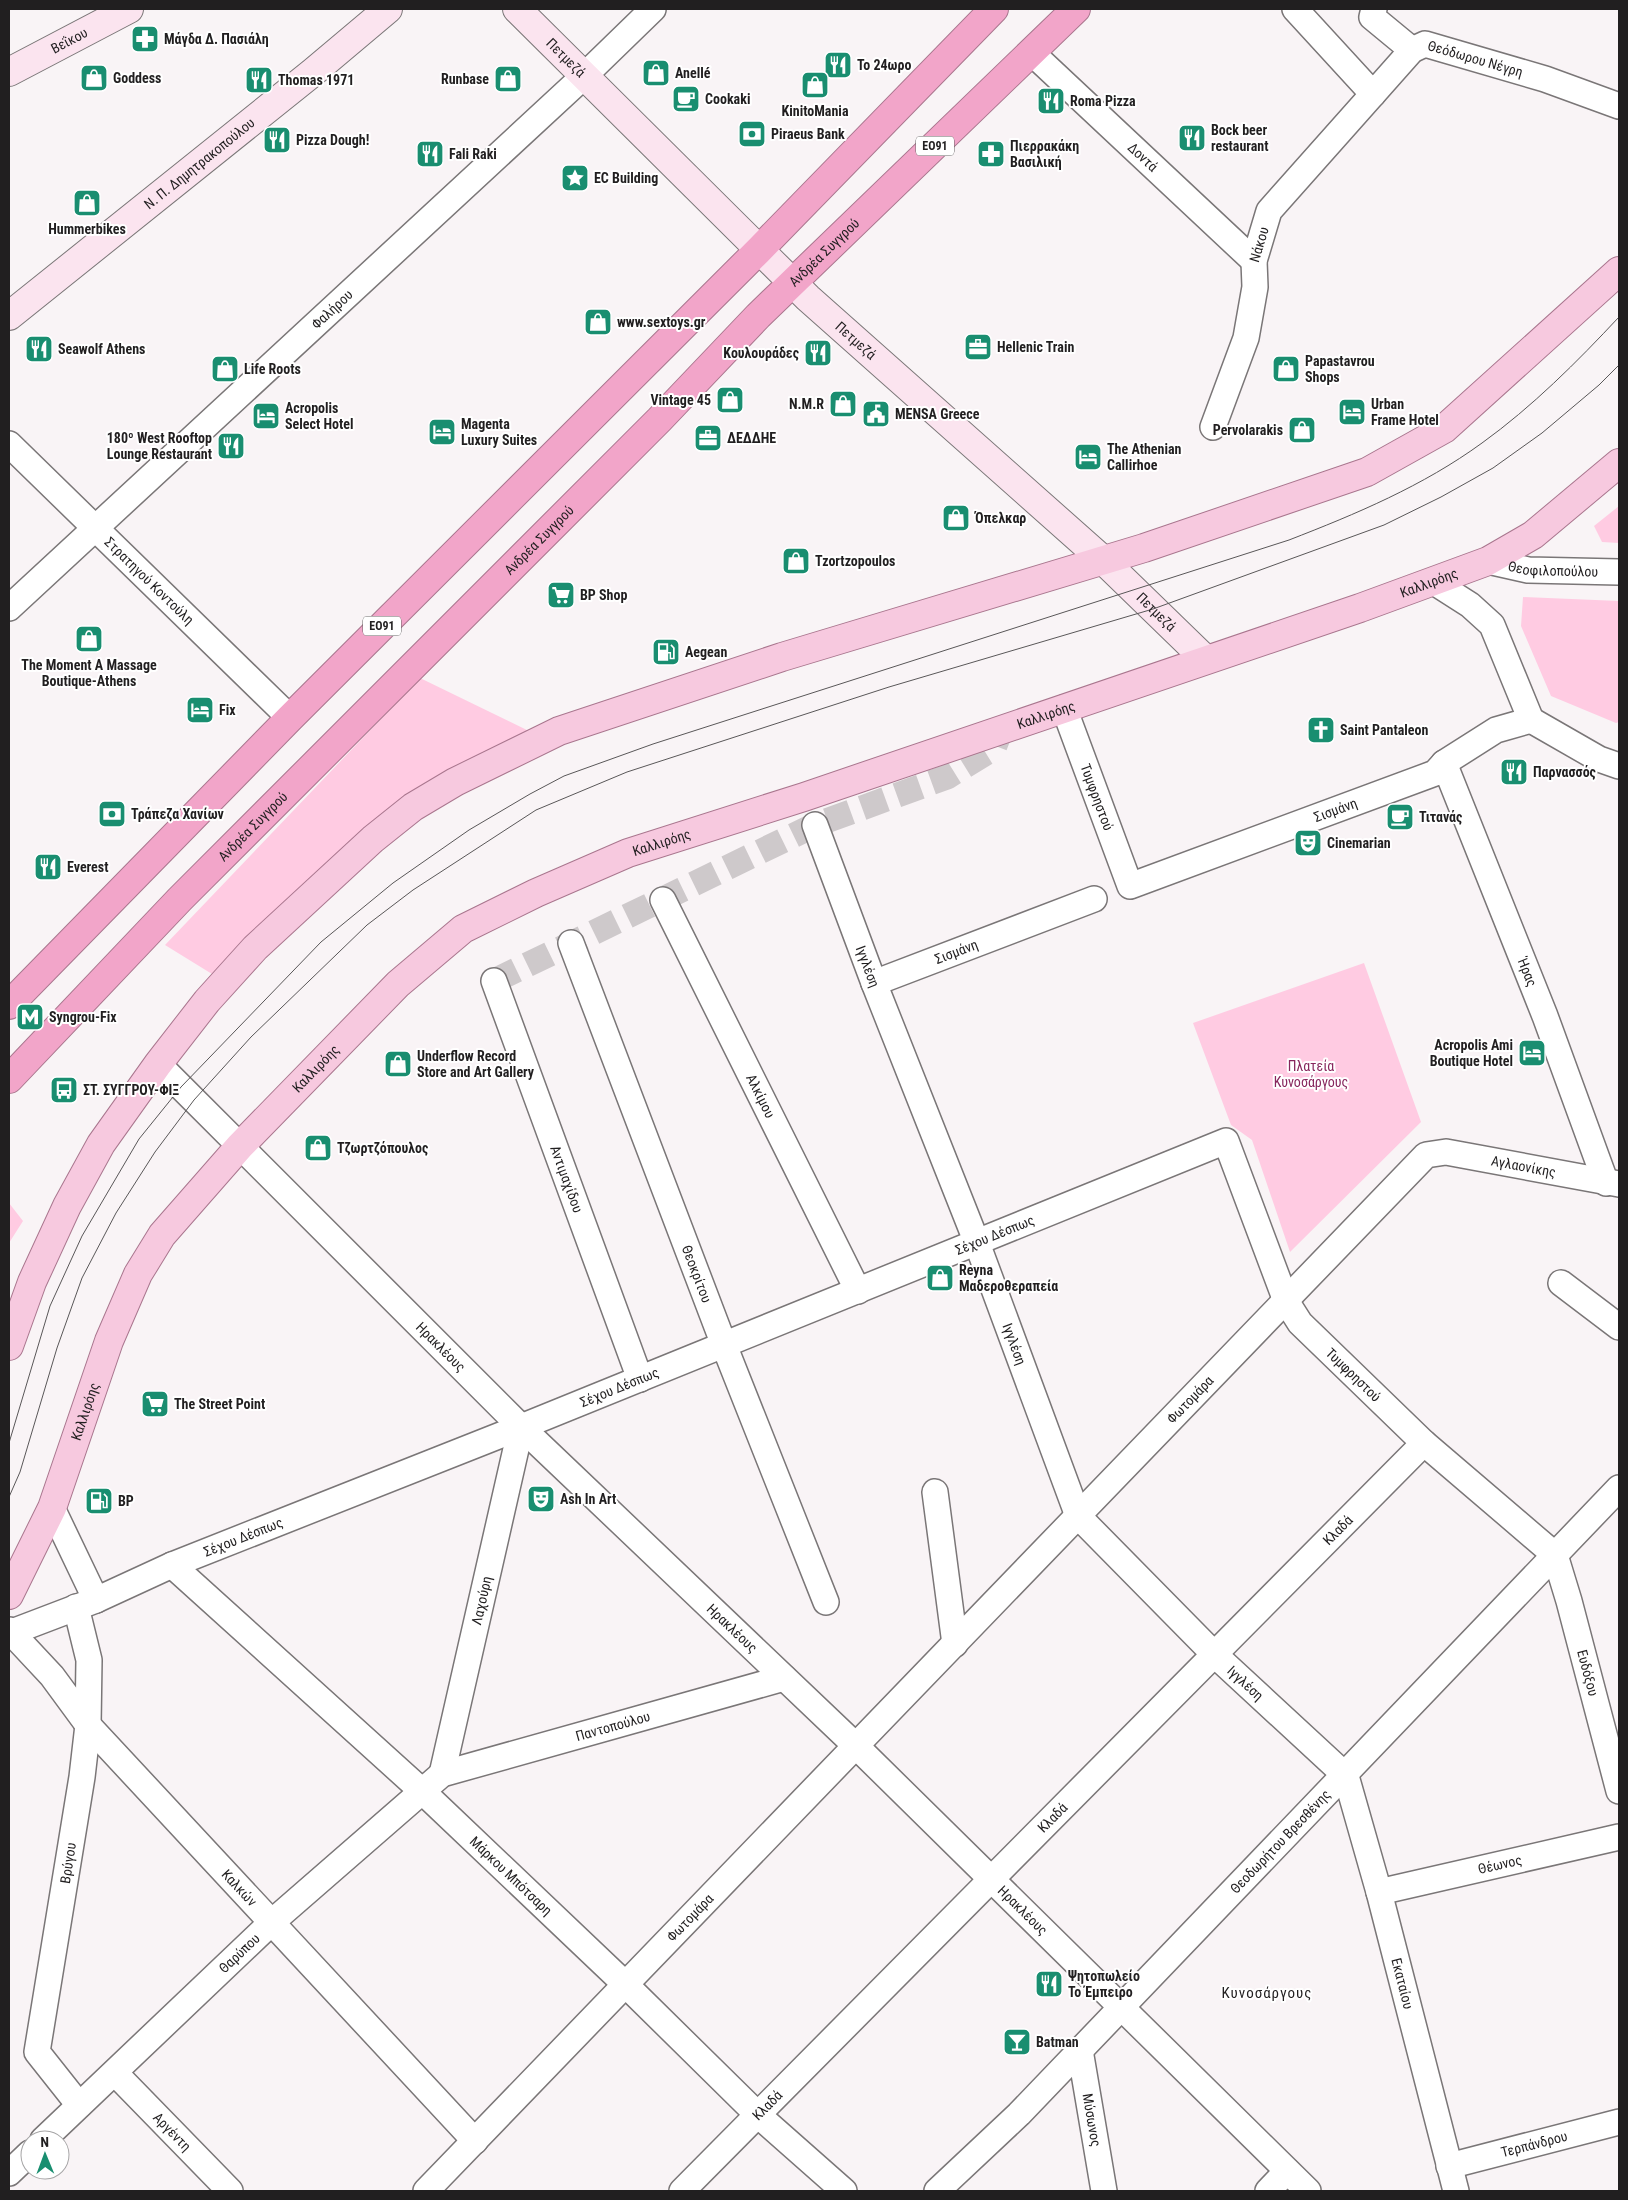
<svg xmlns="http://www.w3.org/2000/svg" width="1628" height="2200" font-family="'Roboto Condensed',sans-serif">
<rect width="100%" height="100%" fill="#f9f4f6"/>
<path fill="#ffcbe2" d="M1619,506V543L1602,542L1594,526Z
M1523,597L1619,601V722L1616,723L1551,696L1521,626Z
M420,678L531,732L375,827L212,974L165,945Z
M1364,963L1421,1122L1290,1252L1252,1140L1231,1125L1193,1023Z
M9,1203L23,1221L9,1243Z"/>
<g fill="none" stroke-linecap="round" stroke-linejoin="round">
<path stroke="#cec9cb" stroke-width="25" stroke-dasharray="25 12" stroke-linecap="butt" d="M494,981L815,825L947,777L994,748L1001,730"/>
<defs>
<g id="street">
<path id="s1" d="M1295,9L1373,94L1412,50L1425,44L1545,79L1619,106"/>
<path d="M1374,9L1372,17L1412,50"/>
<path id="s2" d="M1032,53L1254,261"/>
<path id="s3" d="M1213,427L1246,338L1255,287L1254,261L1269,211L1373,94"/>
<path id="s4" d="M9,444L290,718"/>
<path id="s5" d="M1488,561L1528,570L1619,572"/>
<path d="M1434,582L1470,605L1492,625L1531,720"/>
<path id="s6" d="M9,608L584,76L653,9"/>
<path id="s7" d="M1064,708L1130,886L1435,773L1444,763L1496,730L1531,720"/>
<path d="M1531,720L1599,759L1619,766"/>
<path id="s8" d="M1444,763L1545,1016L1606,1183"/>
<path id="s9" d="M815,825L874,983L977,1243L1078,1516L1214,1654L1346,1776L1379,1892L1456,2191"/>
<path id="s10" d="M663,900L858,1291"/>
<path id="s11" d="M571,943L724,1345L826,1602"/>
<path id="s12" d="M494,981L640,1379"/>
<path id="s13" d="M874,983L1094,899"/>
<path id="s14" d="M158,1064L521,1427L856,1746L1308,2191"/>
<path d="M1561,1283L1619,1327"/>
<path d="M935,1492L955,1644"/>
<path d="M52,1508L96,1600"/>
<path id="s15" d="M172,1565L423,1792L626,1985L758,2115L844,2191"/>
<path d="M76,1607L89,1660L88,1725L82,1777L37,2052L79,2105"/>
<path id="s16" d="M9,1630L52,1676L88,1725L475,2141"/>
<path id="s17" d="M12,1632L96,1600L172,1565L521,1427L1226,1141L1286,1301L1300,1323L1424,1443L1555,1555L1569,1601L1619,1791"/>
<path id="s18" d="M442,1774L521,1427"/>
<path id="s19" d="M1379,1892L1619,1837"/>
<path id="s20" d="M1080,2050L1104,2191"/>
<path id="s21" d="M115,2073L230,2191"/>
<path id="s22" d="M43,2140L272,1922L442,1774L784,1678"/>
<path id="s23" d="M1449,2166L1619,2122"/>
<path d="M9,2173L30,2153"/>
<path id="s24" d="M426,2191L1426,1155L1446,1152L1619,1184"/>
<path id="s25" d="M682,2191L1424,1443"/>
<path id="s26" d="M937,2191L1019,2114L1619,1488"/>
<path d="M1268,2191L1287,2171"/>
</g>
<g id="secondary">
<path id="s27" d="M517,9L808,298L1103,560L1205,659"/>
<path id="s28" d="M9,72L129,9"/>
<path id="s29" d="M9,316L312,73L388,9"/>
</g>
<g id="primary">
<path d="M9,1346L32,1282L67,1206L101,1144L158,1064L207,1001L255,948L373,839L413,807L455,782L559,731L782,657L1144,548L1367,472L1444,429L1619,271"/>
<path id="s30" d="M9,1595L52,1508L109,1341L138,1274L162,1235L240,1146L398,984L463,929L536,893L628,853L804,797L1360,608L1488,561L1533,535L1619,463"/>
</g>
<g id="highway">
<path d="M9,1005L290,718L758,251L994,9"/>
<path id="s31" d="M9,1079L180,899L659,420L758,316L1076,9"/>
</g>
</defs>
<use href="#street" stroke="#7a7677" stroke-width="28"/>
<use href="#secondary" stroke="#7a7677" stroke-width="30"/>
<use href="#primary" stroke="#a9768e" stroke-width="30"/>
<use href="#highway" stroke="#a9768e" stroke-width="30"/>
<use href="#street" stroke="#fff" stroke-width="25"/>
<use href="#secondary" stroke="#fbe4ef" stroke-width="28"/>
<use href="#primary" stroke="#f7c9df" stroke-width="28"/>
<use href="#highway" stroke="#f2a5c9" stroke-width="28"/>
<path stroke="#595758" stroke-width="1" d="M9,1443L50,1306L82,1236L139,1139L181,1087L321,942L393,883L469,830L530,794L564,776L653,744L1289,540C1356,514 1423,486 1482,443C1532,407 1577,362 1619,317
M9,1497L20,1472L57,1348L82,1278L116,1213L155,1152L194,1100L251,1037L367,925L413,890L536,810L627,772L889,687L1153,609L1384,525L1441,497L1493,468L1542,433L1599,385L1619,365"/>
</g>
<defs>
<symbol id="pharmacy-square" viewBox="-11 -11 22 22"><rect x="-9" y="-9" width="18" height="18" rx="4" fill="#198e70" stroke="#fff"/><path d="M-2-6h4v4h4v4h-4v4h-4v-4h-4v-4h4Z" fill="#fff"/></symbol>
<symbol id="restaurant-square" viewBox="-11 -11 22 22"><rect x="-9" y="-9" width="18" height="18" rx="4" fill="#198e70" stroke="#fff"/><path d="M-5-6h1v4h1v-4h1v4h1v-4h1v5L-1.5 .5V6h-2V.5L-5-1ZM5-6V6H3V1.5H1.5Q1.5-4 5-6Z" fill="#fff"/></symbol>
<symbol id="shop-square" viewBox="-11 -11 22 22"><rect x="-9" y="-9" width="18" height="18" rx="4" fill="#198e70" stroke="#fff"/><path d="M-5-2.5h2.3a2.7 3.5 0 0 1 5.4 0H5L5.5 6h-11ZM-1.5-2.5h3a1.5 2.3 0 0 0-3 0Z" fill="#fff"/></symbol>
<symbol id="cafe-square" viewBox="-11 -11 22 22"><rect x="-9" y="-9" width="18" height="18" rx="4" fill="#198e70" stroke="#fff"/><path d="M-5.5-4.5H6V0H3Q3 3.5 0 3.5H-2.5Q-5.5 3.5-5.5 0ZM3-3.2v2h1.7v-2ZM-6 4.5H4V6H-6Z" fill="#fff"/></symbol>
<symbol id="bank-square" viewBox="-11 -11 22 22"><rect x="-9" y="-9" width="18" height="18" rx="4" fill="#198e70" stroke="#fff"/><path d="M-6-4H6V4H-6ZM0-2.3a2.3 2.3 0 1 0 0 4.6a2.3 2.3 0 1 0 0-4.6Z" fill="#fff"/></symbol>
<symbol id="sight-square" viewBox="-11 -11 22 22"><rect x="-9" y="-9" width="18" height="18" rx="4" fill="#198e70" stroke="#fff"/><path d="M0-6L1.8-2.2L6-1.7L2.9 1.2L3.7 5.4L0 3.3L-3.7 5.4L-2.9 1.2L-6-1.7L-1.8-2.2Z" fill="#fff"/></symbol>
<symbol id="office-square" viewBox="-11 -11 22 22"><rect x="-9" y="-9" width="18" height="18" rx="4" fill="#198e70" stroke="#fff"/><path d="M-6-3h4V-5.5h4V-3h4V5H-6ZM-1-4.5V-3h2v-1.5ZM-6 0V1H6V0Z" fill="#fff"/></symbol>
<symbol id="hotel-square" viewBox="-11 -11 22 22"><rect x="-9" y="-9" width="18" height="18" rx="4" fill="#198e70" stroke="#fff"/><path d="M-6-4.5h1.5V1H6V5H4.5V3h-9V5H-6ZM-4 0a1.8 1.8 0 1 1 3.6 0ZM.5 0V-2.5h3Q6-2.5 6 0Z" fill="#fff"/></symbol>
<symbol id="civic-square" viewBox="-11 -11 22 22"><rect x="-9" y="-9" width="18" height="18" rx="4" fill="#198e70" stroke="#fff"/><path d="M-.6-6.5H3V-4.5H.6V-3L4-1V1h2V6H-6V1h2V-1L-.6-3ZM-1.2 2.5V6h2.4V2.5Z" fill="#fff"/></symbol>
<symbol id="supermarket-square" viewBox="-11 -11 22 22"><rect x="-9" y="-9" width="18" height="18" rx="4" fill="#198e70" stroke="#fff"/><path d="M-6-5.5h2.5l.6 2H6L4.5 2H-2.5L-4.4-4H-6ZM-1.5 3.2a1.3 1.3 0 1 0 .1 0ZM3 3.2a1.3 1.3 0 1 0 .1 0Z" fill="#fff"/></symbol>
<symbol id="fuel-square" viewBox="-11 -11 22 22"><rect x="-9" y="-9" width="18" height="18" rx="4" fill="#198e70" stroke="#fff"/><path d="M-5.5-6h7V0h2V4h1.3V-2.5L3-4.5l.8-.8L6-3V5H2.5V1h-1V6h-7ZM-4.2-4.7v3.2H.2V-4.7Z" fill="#fff"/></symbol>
<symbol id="church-square" viewBox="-11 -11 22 22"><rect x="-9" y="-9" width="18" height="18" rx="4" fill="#198e70" stroke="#fff"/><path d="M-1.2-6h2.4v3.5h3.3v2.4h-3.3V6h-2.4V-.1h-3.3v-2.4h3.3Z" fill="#fff"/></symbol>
<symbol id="theatre-square" viewBox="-11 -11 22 22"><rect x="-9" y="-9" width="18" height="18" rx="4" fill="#198e70" stroke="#fff"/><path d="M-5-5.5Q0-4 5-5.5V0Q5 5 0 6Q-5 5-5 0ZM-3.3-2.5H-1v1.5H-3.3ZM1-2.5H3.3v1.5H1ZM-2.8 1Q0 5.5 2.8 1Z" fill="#fff"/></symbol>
<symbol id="metro-square" viewBox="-11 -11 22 22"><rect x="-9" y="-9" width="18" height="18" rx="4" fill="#198e70" stroke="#fff"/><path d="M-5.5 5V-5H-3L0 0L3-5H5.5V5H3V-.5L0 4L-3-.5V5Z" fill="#fff"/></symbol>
<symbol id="bus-square" viewBox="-11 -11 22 22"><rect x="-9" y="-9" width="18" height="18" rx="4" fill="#198e70" stroke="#fff"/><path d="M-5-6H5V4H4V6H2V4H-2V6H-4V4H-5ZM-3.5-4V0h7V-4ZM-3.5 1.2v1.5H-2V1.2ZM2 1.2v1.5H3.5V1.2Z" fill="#fff"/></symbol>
<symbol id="bar-square" viewBox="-11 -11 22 22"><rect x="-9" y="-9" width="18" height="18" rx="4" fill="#198e70" stroke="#fff"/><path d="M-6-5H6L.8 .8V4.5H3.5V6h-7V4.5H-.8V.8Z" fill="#fff"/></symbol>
</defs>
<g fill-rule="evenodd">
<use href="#pharmacy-square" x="129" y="23" width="32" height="32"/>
<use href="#restaurant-square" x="822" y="49" width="32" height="32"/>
<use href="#shop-square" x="640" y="57" width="32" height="32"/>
<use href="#shop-square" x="78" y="62" width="32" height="32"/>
<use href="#shop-square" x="492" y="63" width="32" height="32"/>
<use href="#restaurant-square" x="243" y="64" width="32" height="32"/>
<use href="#shop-square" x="799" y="69" width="32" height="32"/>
<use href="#cafe-square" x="670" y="83" width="32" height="32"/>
<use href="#restaurant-square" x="1035" y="85" width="32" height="32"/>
<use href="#bank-square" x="736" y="118" width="32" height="32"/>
<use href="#restaurant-square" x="1176" y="122" width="32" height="32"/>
<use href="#restaurant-square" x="261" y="124" width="32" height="32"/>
<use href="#restaurant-square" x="414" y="138" width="32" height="32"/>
<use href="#pharmacy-square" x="975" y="138" width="32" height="32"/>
<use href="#sight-square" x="559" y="162" width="32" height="32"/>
<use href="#shop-square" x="71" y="187" width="32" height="32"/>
<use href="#shop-square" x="582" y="306" width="32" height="32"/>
<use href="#office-square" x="962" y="331" width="32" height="32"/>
<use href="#restaurant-square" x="23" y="333" width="32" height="32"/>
<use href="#restaurant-square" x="802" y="337" width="32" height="32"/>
<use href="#shop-square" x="209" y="353" width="32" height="32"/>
<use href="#shop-square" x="1270" y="353" width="32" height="32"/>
<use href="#shop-square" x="714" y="384" width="32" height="32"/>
<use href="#shop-square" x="827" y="388" width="32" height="32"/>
<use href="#hotel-square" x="1336" y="396" width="32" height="32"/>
<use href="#civic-square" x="860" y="398" width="32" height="32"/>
<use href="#hotel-square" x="250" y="400" width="32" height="32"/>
<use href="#shop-square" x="1286" y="414" width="32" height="32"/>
<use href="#hotel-square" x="426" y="416" width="32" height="32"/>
<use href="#office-square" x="692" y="422" width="32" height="32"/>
<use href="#restaurant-square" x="215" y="430" width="32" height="32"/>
<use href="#hotel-square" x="1072" y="441" width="32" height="32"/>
<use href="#shop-square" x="940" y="502" width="32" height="32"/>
<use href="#shop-square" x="780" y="545" width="32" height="32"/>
<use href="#supermarket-square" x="545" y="579" width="32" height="32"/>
<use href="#shop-square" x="73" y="623" width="32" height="32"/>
<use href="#fuel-square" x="650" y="636" width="32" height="32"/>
<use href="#hotel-square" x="184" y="694" width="32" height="32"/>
<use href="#church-square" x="1305" y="714" width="32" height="32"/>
<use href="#restaurant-square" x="1498" y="756" width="32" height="32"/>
<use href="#bank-square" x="96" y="798" width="32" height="32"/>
<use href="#cafe-square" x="1384" y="801" width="32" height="32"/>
<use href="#theatre-square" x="1292" y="827" width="32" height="32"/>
<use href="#restaurant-square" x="32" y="851" width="32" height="32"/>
<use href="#metro-square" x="14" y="1001" width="32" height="32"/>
<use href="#hotel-square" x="1516" y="1037" width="32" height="32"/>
<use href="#shop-square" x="382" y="1048" width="32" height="32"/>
<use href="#bus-square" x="48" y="1074" width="32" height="32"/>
<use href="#shop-square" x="302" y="1132" width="32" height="32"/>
<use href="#shop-square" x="924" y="1262" width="32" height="32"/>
<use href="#supermarket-square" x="139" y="1388" width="32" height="32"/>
<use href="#theatre-square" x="525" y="1483" width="32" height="32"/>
<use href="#fuel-square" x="83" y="1485" width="32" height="32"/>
<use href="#restaurant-square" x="1033" y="1968" width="32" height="32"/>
<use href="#bar-square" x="1001" y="2026" width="32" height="32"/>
</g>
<g text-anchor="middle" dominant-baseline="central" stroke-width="4" stroke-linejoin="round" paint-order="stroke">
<g fill="#fff" stroke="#646263" stroke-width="1">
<rect x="916" y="136.5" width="38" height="19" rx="4"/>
<rect x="363" y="616.5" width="38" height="19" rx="4"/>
</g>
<g font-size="12" font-weight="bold" fill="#211f20">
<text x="935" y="146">ΕΟ91</text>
<text x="382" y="626">ΕΟ91</text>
</g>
<g font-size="14" font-weight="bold" fill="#211f20" stroke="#fff" text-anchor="start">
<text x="164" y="39">Μάγδα Δ. Πασιάλη</text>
<text x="857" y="65">Το 24ωρο</text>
<text x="675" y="73">Anellé</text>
<text x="113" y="78">Goddess</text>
<text x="489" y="79" text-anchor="end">Runbase</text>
<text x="278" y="80">Thomas 1971</text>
<text x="705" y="99">Cookaki</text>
<text x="1070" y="101">Roma Pizza</text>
<text x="815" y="111" text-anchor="middle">KinitoMania</text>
<text x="1211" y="130">Bock beer<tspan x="1211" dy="16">restaurant</tspan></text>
<text x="771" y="134">Piraeus Bank</text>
<text x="296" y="140">Pizza Dough!</text>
<text x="1010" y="146">Πιερρακάκη<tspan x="1010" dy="16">Βασιλική</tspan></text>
<text x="449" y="154">Fali Raki</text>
<text x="594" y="178">EC Building</text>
<text x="87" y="229" text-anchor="middle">Hummerbikes</text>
<text x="617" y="322">www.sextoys.gr</text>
<text x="997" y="347">Hellenic Train</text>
<text x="58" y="349">Seawolf Athens</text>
<text x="799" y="353" text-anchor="end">Κουλουράδες</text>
<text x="1305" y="361">Papastavrou<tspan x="1305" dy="16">Shops</tspan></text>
<text x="244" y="369">Life Roots</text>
<text x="711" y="400" text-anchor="end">Vintage 45</text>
<text x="824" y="404" text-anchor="end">N.M.R</text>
<text x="1371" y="404">Urban<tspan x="1371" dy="16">Frame Hotel</tspan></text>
<text x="285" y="408">Acropolis<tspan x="285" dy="16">Select Hotel</tspan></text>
<text x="895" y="414">MENSA Greece</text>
<text x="461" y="424">Magenta<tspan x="461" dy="16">Luxury Suites</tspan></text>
<text x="1283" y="430" text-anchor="end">Pervolarakis</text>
<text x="212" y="438" text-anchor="end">180º West Rooftop<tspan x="212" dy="16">Lounge Restaurant</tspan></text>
<text x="727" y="438">ΔΕΔΔΗΕ</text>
<text x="1107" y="449">The Athenian<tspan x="1107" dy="16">Callirhoe</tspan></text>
<text x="975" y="518">Όπελκαρ</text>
<text x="815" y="561">Tzortzopoulos</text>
<text x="580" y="595">BP Shop</text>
<text x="685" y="652">Aegean</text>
<text x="89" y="665" text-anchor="middle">The Moment A Massage<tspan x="89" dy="16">Boutique-Athens</tspan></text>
<text x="219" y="710">Fix</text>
<text x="1340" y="730">Saint Pantaleon</text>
<text x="1533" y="772">Παρνασσός</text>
<text x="131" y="814">Τράπεζα Χανίων</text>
<text x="1419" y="817">Τιτανάς</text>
<text x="1327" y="843">Cinemarian</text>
<text x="67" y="867">Everest</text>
<text x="49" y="1017">Syngrou-Fix</text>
<text x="1513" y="1045" text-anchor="end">Acropolis Ami<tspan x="1513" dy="16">Boutique Hotel</tspan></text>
<text x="417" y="1056">Underflow Record<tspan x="417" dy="16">Store and Art Gallery</tspan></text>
<text x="83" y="1090">ΣΤ. ΣΥΓΓΡΟΥ-ΦΙΞ</text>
<text x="337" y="1148">Τζωρτζόπουλος</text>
<text x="959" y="1270">Reyna<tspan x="959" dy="16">Μαδεροθεραπεία</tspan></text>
<text x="174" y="1404">The Street Point</text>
<text x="560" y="1499">Ash In Art</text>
<text x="118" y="1501">BP</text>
<text x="1068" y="1976">Ψητοπωλείο<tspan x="1068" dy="16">Το Έμπειρο</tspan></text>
<text x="1036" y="2042">Batman</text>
</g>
<g font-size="14" fill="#211f20" stroke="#fff">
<text stroke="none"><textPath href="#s28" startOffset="68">Βεΐκου</textPath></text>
<text stroke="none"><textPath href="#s27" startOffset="69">Πετμεζά</textPath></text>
<text stroke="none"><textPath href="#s1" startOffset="241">Θεόδωρου Νέγρη</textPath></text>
<text stroke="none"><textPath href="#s2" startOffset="152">Δοντά</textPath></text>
<text stroke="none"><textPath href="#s29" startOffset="244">Ν. Π. Δημητρακοπούλου</textPath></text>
<text stroke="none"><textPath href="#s3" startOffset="190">Νάκου</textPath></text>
<text stroke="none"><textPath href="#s31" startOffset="1161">Ανδρέα Συγγρού</textPath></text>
<text stroke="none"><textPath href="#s6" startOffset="440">Φαλήρου</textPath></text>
<text stroke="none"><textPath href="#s27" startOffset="474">Πετμεζά</textPath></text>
<text stroke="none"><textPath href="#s31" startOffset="756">Ανδρέα Συγγρού</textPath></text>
<text stroke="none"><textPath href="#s5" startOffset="66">Θεοφιλοπούλου</textPath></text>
<text stroke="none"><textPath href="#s4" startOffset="196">Στρατηγού Κοντούλη</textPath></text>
<text stroke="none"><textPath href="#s30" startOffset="1849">Καλλιρόης</textPath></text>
<text stroke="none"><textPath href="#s27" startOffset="879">Πετμεζά</textPath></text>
<text stroke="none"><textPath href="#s30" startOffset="1444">Καλλιρόης</textPath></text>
<text stroke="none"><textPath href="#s7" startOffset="95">Τυμφρηστού</textPath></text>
<text stroke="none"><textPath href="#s7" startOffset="409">Σισμάνη</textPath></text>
<text stroke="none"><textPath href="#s31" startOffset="351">Ανδρέα Συγγρού</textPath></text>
<text stroke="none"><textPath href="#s30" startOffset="1039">Καλλιρόης</textPath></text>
<text stroke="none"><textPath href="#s13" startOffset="88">Σισμάνη</textPath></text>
<text stroke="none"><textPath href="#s9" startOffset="151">Ιγγλέση</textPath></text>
<text stroke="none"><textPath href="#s8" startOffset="225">Ήρας</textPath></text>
<text stroke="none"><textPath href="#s30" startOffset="619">Καλλιρόης</textPath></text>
<text stroke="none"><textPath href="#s10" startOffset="219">Αλκίμου</textPath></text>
<text stroke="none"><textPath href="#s24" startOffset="1539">Αγλαονίκης</textPath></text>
<text stroke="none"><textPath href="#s12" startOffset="211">Αντιμαχίδου</textPath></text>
<text stroke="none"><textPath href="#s17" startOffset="1060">Σέχου Δέσπως</textPath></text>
<text stroke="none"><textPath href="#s11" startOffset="354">Θεοκρίτου</textPath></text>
<text stroke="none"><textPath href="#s9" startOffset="556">Ιγγλέση</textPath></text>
<text stroke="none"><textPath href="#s14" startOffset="400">Ηρακλέους</textPath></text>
<text stroke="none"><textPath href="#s17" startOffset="1581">Τυμφρηστού</textPath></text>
<text stroke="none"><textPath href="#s17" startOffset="655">Σέχου Δέσπως</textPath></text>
<text stroke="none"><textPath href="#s24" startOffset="1100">Φωτομάρα</textPath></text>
<text stroke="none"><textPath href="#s30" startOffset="199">Καλλιρόης</textPath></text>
<text stroke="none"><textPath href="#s25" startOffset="931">Κλαδά</textPath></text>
<text stroke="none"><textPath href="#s17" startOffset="250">Σέχου Δέσπως</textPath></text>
<text stroke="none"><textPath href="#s18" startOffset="178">Λαχούρη</textPath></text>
<text stroke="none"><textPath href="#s14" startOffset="805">Ηρακλέους</textPath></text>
<text stroke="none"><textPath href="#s17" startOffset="1974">Ευδόξου</textPath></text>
<text stroke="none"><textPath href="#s9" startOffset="976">Ιγγλέση</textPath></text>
<text stroke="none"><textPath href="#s22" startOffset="719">Παντοπούλου</textPath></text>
<text stroke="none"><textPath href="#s25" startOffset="526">Κλαδά</textPath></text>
<text stroke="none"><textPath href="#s26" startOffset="490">Θεοδωρήτου Βρεσθένης</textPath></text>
<text transform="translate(68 1863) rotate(-81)">Βρύγου</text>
<text stroke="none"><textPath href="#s19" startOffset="124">Θέωνος</textPath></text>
<text stroke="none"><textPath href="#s15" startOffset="460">Μάρκου Μπότσαρη</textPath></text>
<text stroke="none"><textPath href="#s16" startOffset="346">Καλκών</textPath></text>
<text stroke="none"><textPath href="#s14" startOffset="1210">Ηρακλέους</textPath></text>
<text stroke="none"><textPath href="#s24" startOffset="380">Φωτομάρα</textPath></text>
<text stroke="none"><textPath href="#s22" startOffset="271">Θαρύπου</textPath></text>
<text stroke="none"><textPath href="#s9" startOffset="1328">Εκαταίου</textPath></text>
<text stroke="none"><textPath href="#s25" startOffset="121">Κλαδά</textPath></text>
<text stroke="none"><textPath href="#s20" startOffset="71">Μύσωνος</textPath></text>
<text stroke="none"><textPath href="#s21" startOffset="82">Αργέντη</textPath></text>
<text stroke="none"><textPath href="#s23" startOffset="88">Τερπάνδρου</textPath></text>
</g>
<g font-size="14" fill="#87265d" stroke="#fff">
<text x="1311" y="1066">Πλατεία<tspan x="1311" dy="16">Κυνοσάργους</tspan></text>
</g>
<g font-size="15" letter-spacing="1" fill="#211f20" stroke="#fff">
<text x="1267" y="1993">Κυνοσάργους</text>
</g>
</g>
<rect width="1628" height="2200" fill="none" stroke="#211f20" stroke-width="20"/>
<g transform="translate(45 2155) rotate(359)"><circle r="24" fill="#ffffff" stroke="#a6a5a6"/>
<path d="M0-4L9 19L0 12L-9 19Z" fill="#198e70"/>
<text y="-8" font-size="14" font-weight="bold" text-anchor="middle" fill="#211f20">N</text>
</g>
</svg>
